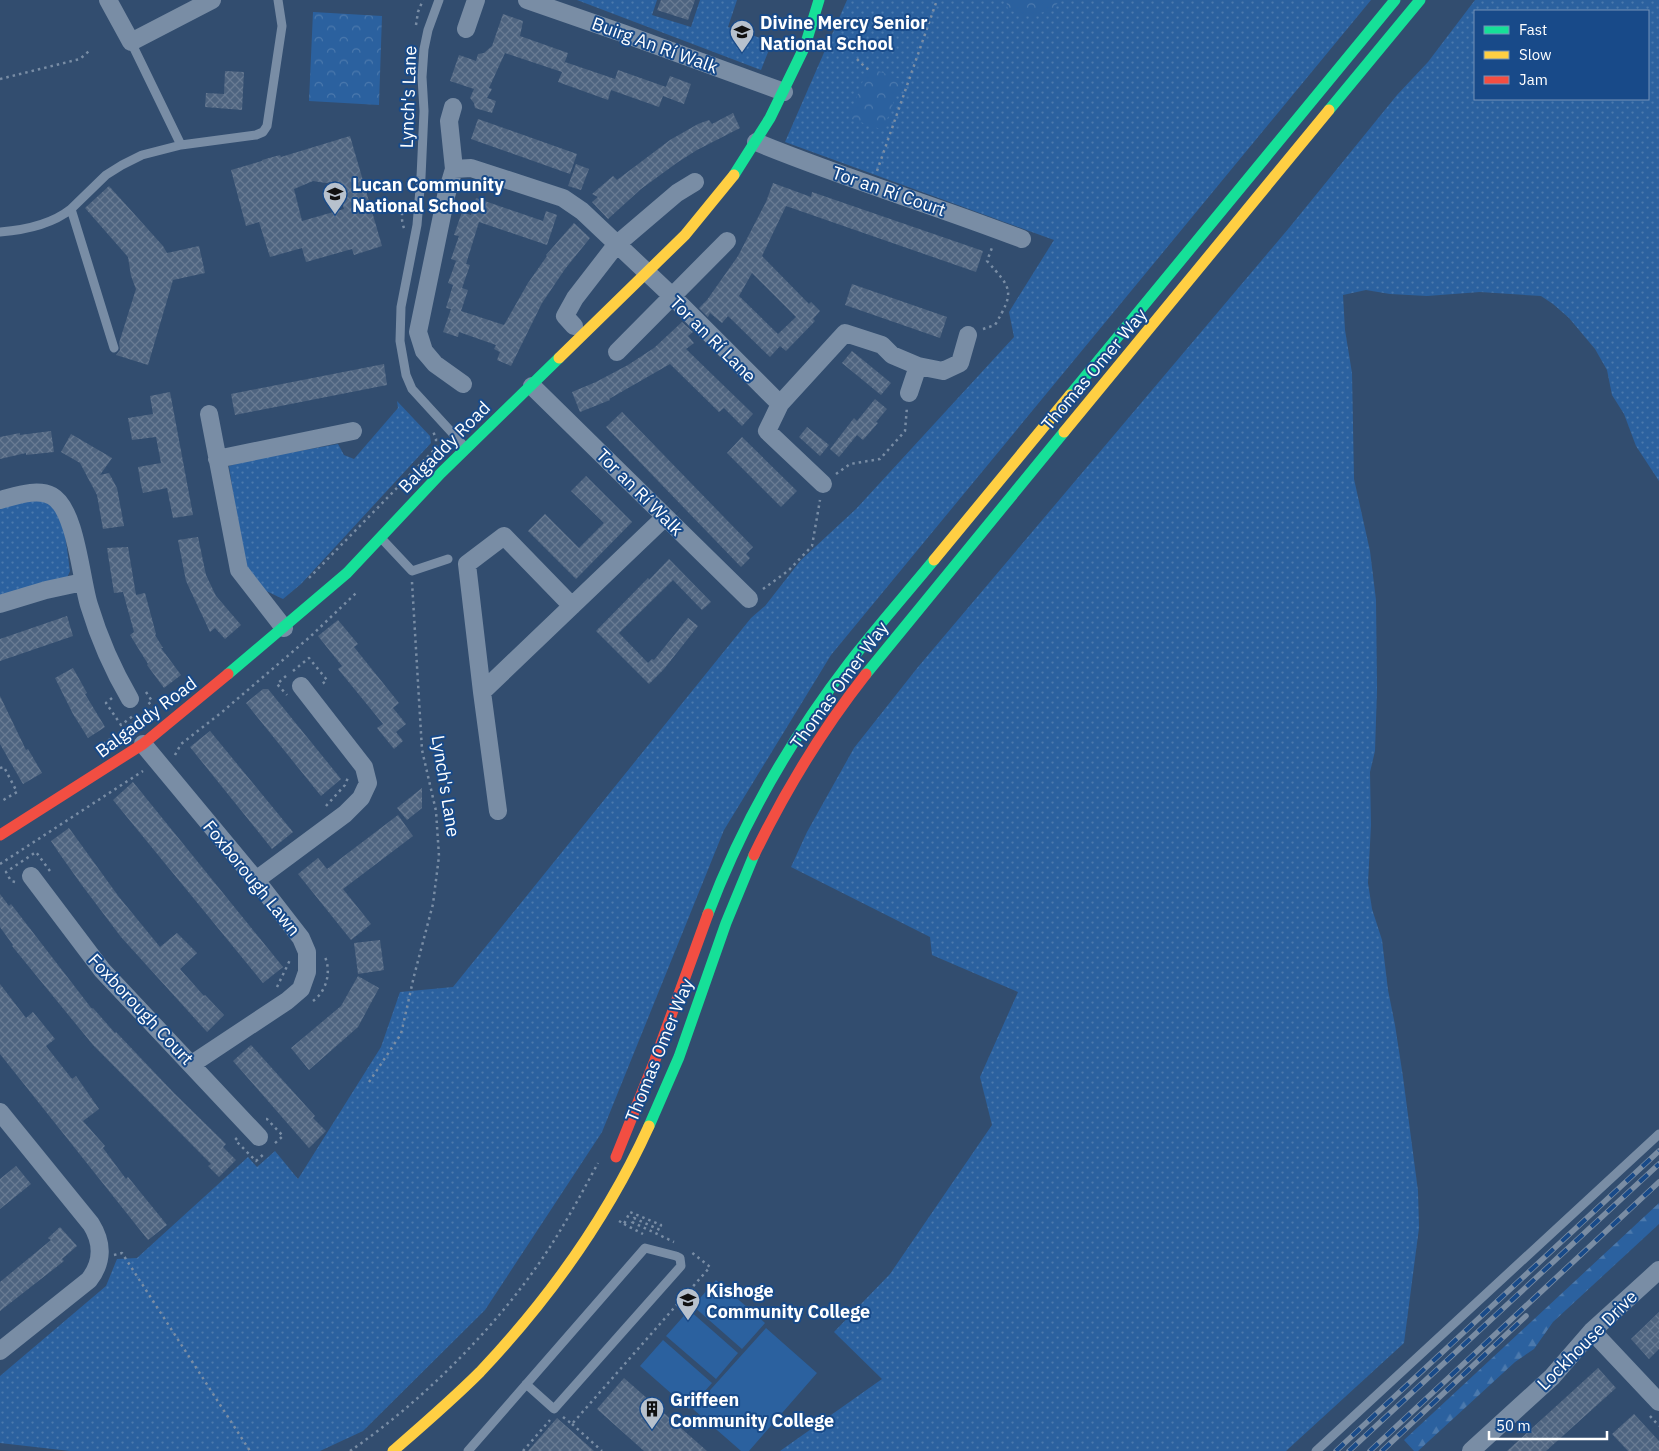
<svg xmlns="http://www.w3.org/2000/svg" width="1659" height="1451" font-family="'IBM Plex Sans',sans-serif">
<defs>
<pattern id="grass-dots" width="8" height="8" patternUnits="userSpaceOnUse" patternTransform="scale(1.25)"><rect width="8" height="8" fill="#2b619f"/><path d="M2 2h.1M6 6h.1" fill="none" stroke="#4b79ad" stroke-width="1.8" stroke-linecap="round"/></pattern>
<pattern id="forest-firs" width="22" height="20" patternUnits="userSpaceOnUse" patternTransform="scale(1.25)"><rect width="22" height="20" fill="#2b619f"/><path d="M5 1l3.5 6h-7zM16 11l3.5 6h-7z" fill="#4b79ad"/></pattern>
<pattern id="park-crowns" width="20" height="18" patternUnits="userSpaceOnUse" patternTransform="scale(1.25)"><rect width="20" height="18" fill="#2b619f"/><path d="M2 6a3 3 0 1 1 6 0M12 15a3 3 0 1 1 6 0" fill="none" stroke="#4b79ad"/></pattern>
<pattern id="building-cross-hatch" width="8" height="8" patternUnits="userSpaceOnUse" patternTransform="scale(1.25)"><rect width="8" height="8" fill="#4e6480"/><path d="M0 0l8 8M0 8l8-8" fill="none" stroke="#697b93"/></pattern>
</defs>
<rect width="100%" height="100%" fill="#324d6f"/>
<path fill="url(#grass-dots)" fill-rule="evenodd" d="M577,0H657L652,15L691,27L700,0H737L728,27L772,42L761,70Z
M847,0H1371L831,655L724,830L602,1132L485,1310L363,1431L320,1451H70L0,1443V1376L106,1286L117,1259L137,1258L248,1157L257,1167L275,1151L298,1179L381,1047L400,992L453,987L751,618L765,606L801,560L856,509L1014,337L1009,312L1054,240L785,142Z
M1475,0H1659V481L1636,446L1624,414L1612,395L1607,370L1595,349L1569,318L1553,304L1541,296L1480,292L1427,296L1390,294L1366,290L1343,295L1345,330L1352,373L1354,479L1370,551L1376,600L1377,690L1375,751L1370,772L1371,825L1368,883L1372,909L1382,940L1388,990L1395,1025L1403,1077L1418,1191L1419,1228L1404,1343L1286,1451H780L882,1379L834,1332L890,1274L992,1125L980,1077L1018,992L932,955L930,937L791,867L807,832L854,748L918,667L1289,228L1397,95L1428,62ZM1475,11H1648V99H1475Z
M397,401L430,436L431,443L301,584L283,599L262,589L244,567L229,466L250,460L338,444L344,455L354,459L398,408Z
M35,500C42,501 49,501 54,506C64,514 68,556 70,571L67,578L0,599V507Z"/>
<path fill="url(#forest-firs)" d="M1659,1203V1224L1553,1322L1534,1349L1515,1362L1418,1451H1414L1404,1440Z"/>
<path fill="url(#park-crowns)" d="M1006,0H1060L1052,10L1028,16L1008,10Z
M313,12L382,16L379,105L309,101Z
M868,67L902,80L883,130L849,118Z"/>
<path fill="#2b619f" d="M716,1280L765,1323L742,1349L693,1306Z
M689,1310L738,1353L716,1379L666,1336Z
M766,1328L817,1373L749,1451H741L693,1409Z
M663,1340L712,1383L689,1409L640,1366Z"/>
<path fill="url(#building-cross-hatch)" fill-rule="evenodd" d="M661,0H695L688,20L657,10Z
M503,14L523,21L520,36L568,53L562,70L565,62L615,79L618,70L666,87L670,76L691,84L684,104L663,96L659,107L611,90L608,100L558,82L562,72L505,53L489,88L492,89L487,98L496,101L492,113L475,108L474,103L470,98L474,89L450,81L459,55L476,61L478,54L484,53L492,46Z
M225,71L244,72L242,110L205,107L206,93L224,94Z
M733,113L740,128L697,150L678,162L641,189L608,219L592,202L598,197L592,194L613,176L617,180L670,140L698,124L709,120L712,124Z
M478,119L577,154L570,174L471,139Z
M350,136L382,246L354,255L352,249L306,262L302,248L270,257L259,222L246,226L231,170L262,161V160L280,155L281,157ZM313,181L326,183L336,181L344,209L302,221L294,189Z
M576,164L589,169L581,190L568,186Z
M773,183L811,197L812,192L983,251L976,272L786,206L762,256L809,304L811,302L820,311L813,319L815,321L786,351L780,346L770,357L728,316L722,323L710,313L708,317L699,308L707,300L738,256L766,202ZM752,273L796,317L778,334L739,296Z
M109,186L163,246L167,253L199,246L205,273L173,280L148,365L116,355L120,350L119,343L136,289L131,276L128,257L85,208Z
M476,198L543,221L546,211L557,215L547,245L479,222L466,264L451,259L459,236L454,235L462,212L471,215Z
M574,223L590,238L565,269L542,303L511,366L497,360L500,352L494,349L496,345L459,332L458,337L443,332L451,309L446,308L453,285L448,283L456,261L470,265L462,288L468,290L461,311L504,325L528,283L547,256L546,255Z
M852,284L947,317L940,338L845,305Z
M682,322L693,332L688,336L694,343L686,349L753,414L742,426L724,408L719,412L670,364L609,399L610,400L580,412L572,392L596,382L628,365L654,348Z
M852,351L891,383L881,395L842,363Z
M384,364L387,385L235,415L231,394Z
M170,392L193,515L173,518L167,488L143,493L141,485L138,467L161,463L156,437L132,440L128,418L153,414L150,396Z
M875,399L887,409L876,422L878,423L863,440L857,435L839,457L830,449L854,418L857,421Z
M622,412L753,547L746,554L750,558L741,567L606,427Z
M807,427L829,445L820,456L799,437Z
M51,431L54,452L26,455V453L0,459V437L20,433V435Z
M71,434L112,458L100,475L109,473L117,488L124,526L103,529L97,495L80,463L61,452Z
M742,437L797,491L781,507L727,453Z
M586,476L632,522L576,579L528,531L545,514L579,548L604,523L571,491Z
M198,537L206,575L216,596L241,625L225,639L215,628L210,632L186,581L178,540Z
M128,547L136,595L145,593L156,634L155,635L163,648H161L181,675L164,688L147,665L148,664L130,635L134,632L123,592L114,593L107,548Z
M669,559L711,602L702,610L673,580L619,633L648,663L652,659L654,660L688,618L698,626L664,669L649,684L596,631L648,578L649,580Z
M67,616L73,636L0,661V639Z
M338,620L358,644L354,647L399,703L393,708L406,724L396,732L403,741L394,749L377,728L383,724L338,669L342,666L318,636Z
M73,668L87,693L85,694L105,727L88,738L73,714L55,678Z
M263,689H268L341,779L321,796L246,703Z
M0,696L26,750L28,749L42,773L23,784L0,744Z
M210,731L293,832L272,849L190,747Z
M133,782L283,967L263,983L113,800Z
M422,788V808L407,820L397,808Z
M398,815L413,836L343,889L371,924L351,940L298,874L318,858L327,869Z
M69,828L119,897L160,947L177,933L197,953L180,969L204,996L205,995L224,1015L207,1032L121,937L81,884L59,853L51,841Z
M0,894L9,906L11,904L92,1009L93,1008L115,1033L116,1032L174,1093L226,1144L223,1147L236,1160L219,1177L208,1166L211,1164L93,1045L12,946L13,945L0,927Z
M380,940L384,970L358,974L354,943Z
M358,976L379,988L358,1027L309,1070L291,1048L341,1006Z
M0,984L26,1018L33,1012L55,1039L46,1046L72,1079L76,1076L99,1109L83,1121L105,1146L103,1148L126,1179L128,1177L167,1225L148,1240L0,1054Z
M251,1045L315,1116L313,1118L326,1131L309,1148L233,1061Z
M16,1166L31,1184L0,1209V1179Z
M60,1227L77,1246L62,1259L64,1261L0,1311V1282L51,1240L48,1238Z
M1659,1312V1349L1649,1359L1631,1339Z
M1598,1368L1616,1388L1546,1451H1507Z
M624,1378L707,1451H644L597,1409Z
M1634,1414L1659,1441V1451H1628L1612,1434Z
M557,1418L594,1451H528Z"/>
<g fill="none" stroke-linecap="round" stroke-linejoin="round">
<path stroke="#798da5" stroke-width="2.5" stroke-dasharray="2.5 4" stroke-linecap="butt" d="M416,25L418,12L423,0
M857,59L866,68L872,71
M0,79L80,59L89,51
M877,171L937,0
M404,228C401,221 401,209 406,203
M983,329L995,325C1015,291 1012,289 987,261L993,245
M836,474L850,464L880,459L905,431L907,407
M309,578L436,448V439L433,431
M763,589L788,571L812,546L820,500
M293,671L309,658L327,680L321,685
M286,676L277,684L287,695
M146,692L152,701L146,706
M112,698L106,703L121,725L133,716
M103,744L138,720
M175,755L181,744L222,712L311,636L356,593
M0,768L4,767L17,792L0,802
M326,806L345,785L349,775
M0,864L143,771
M15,882L11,881L6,872L36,852L50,871L49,873
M277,987L290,960
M313,1001C327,991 332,970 324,955
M369,1082L401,1034L414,976L433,904L439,856L436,811L422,750L412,582
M266,1119H267L283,1136L274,1144
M237,1138L235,1140L256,1161L265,1153
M619,1221L624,1224L630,1212L661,1225L660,1230L634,1218L632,1222L674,1242
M624,1224L643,1234
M114,1255L122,1253L250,1451
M1650,1416L1659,1426
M563,1417L572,1424L710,1267L690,1251
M572,1424L602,1451
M350,1451C426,1399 506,1318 555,1239C570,1215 584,1189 598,1163
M523,1451L550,1420"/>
<path stroke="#798da5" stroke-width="9" d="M439,0L428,30L424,49L422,77L424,111L421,177L417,225L401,307L400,341L406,375L412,389L466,448
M131,42L181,145
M0,232C25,230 51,225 71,209
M114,348L71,209L106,175L122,165L142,155L181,145L256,135L263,132L267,126L282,26L278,0
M381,538L412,571L448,559
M468,1451L645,1248L676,1256L680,1258L681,1266L554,1409L526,1384
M1316,1451L1659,1134"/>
<path stroke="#798da5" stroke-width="18" d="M108,0L131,42L212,0
M527,0L622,33L784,92
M466,29L476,0
M453,107L449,121L454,169
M756,142C843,178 934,205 1022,239
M574,326L565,316L575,298L616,245L677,193L695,182
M617,352L727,241
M463,384L435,364L424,351L418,332L446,196L454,169L471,168L563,198L582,211L673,297L780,404L845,333L882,345L892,355L918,366L943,371L960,363L968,335
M532,386L749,599
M909,393L918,366
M780,404L767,431L823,484
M209,414L239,570L284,628
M217,459L353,431
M0,500C16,496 37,488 52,496C76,509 81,580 89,605C99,638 113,670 130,699
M0,604L46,590L83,582
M482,692L665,517
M143,744L256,880L301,938L307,952V972L301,989L287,1001L192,1064
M498,811L482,692L467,564L504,536L572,606
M31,876L102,970L259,1137
M256,880L345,814L361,798L368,783L364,767L301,686
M0,1112L91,1224C103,1243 103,1262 89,1280L0,1351
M1592,1331L1659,1402
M1471,1451L1552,1377L1592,1331L1659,1270"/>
<path stroke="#16e098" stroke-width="11" d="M1329,110L1420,0
M734,175L770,118L805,46L819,0
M1070,395L1395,0
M228,674L347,573L441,473L559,358
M866,674L1064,432
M708,914C742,824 790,740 849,663C876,628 906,594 934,560
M649,1126L679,1057L726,923L754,855"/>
<path stroke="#ffcf43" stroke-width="11" d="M559,358L685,235L734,175
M1064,432L1329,110
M934,560L1070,395
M393,1451C423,1425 452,1400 480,1372C548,1300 608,1216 649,1126"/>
<path stroke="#f24e42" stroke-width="11" d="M0,835L143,744L228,674
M754,855C785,791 822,730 866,674
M616,1157L655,1060L708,914"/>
<defs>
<path id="rail" d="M1336,1451L1659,1151
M1349,1451L1659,1164
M1370,1451L1659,1182
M1382,1451L1526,1316"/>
</defs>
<use href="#rail" stroke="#7a8da4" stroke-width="5.5"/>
<use href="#rail" stroke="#184a89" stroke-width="4" stroke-dasharray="11" stroke-linecap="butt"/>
</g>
<defs>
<symbol id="school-pin" viewBox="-11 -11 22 30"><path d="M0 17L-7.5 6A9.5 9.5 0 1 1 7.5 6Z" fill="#b7c1cd" stroke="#184a89"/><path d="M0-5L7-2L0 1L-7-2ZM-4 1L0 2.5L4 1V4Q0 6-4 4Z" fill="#111"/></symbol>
<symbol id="building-pin" viewBox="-11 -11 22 30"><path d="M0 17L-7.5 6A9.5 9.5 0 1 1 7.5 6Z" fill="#b7c1cd" stroke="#184a89"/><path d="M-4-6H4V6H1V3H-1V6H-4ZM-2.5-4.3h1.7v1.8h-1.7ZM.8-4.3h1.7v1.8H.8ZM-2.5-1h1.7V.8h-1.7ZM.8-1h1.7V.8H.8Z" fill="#111"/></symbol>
</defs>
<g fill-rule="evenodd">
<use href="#school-pin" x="728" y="18" width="28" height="38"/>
<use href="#school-pin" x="321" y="180" width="28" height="38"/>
<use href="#school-pin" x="674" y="1286" width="28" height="38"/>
<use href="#building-pin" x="638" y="1395" width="28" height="38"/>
</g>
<g text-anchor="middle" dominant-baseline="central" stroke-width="4" stroke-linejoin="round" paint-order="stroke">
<g font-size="18" font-weight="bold" fill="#fff" stroke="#184a89" text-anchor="start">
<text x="760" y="22">Divine Mercy Senior<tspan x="760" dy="21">National School</tspan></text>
<text x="352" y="184">Lucan Community<tspan x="352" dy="21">National School</tspan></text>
<text x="706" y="1290">Kishoge<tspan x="706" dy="21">Community College</tspan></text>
<text x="670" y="1399">Griffeen<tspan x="670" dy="21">Community College</tspan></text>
</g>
<g font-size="18" fill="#fff" stroke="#184a89">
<text transform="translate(655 45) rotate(20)">Buirg An Rí Walk</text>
<text transform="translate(408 97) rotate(-88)">Lynch's Lane</text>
<text transform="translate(889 191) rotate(19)">Tor an Rí Court</text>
<text transform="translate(713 339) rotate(45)">Tor an Rí Lane</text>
<text transform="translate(1094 369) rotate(-50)">Thomas Omer Way</text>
<text transform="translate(444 447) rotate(-45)">Balgaddy Road</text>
<text transform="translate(640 492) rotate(45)">Tor an Rí Walk</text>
<text transform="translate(839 685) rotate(-54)">Thomas Omer Way</text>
<text transform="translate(146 717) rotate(-37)">Balgaddy Road</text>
<text transform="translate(446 786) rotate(81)">Lynch's Lane</text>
<text transform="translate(252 878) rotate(51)">Foxborough Lawn</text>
<text transform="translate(141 1009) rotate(47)">Foxborough Court</text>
<text transform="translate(659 1050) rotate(-68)">Thomas Omer Way</text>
<text transform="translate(1587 1340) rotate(-45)">Lockhouse Drive</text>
</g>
</g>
<rect x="1474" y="10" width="175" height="90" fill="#184a89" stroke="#7492b8"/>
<rect x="1484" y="26" width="25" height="8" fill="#16e098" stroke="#7492b8"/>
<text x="1519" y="35" font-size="15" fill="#ffffff">Fast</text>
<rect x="1484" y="51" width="25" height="8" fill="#ffcf43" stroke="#7492b8"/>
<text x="1519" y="60" font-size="15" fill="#ffffff">Slow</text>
<rect x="1484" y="76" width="25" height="8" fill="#f24e42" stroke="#7492b8"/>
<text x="1519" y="85" font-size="15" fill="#ffffff">Jam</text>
<path d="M1489 1431v8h118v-8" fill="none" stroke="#ffffff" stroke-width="2.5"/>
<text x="1496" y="1431" font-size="15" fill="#ffffff" stroke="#184a89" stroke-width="4" paint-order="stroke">50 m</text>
</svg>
